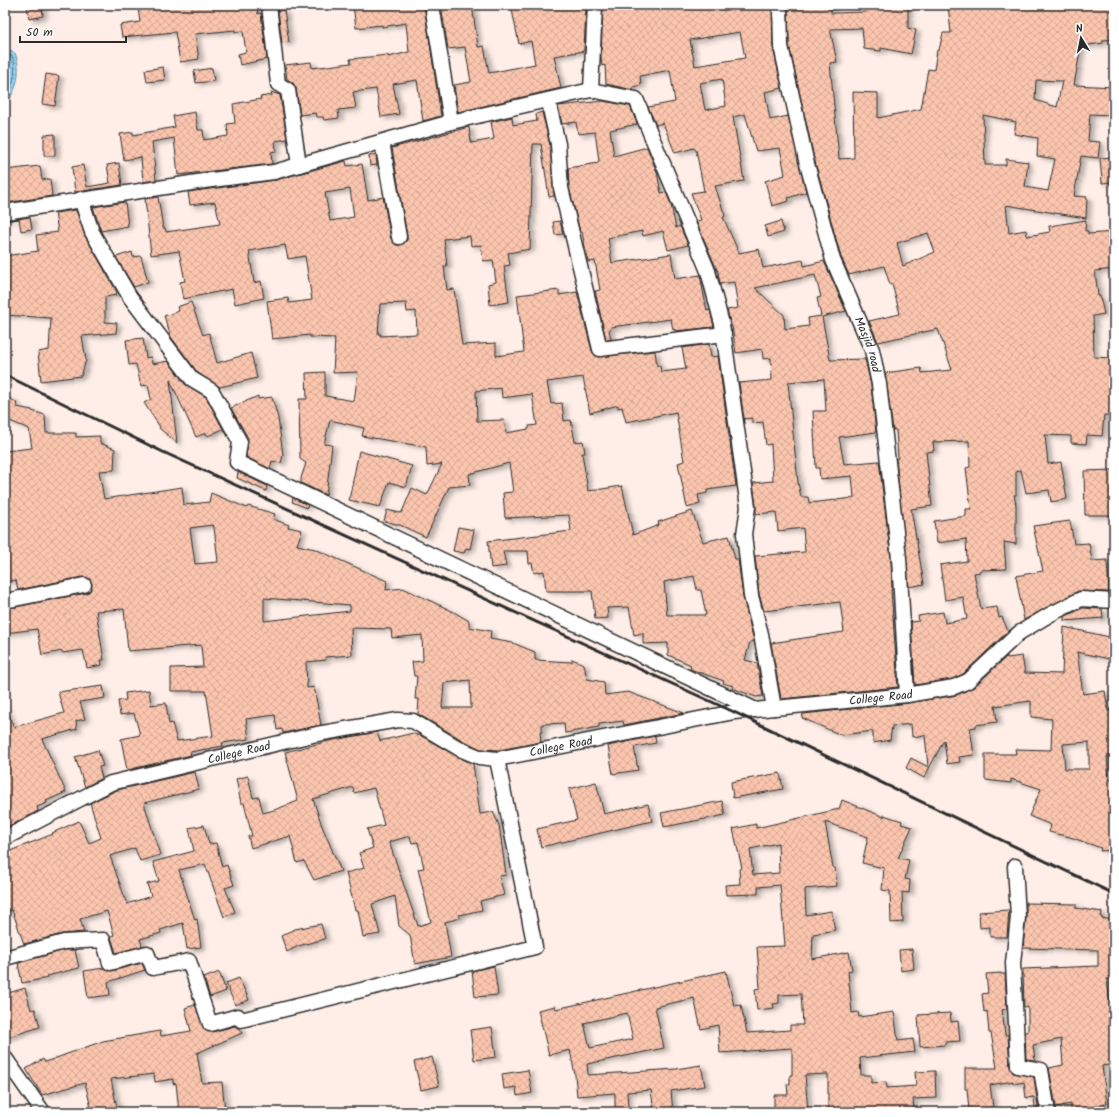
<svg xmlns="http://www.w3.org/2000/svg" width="1119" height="1117" font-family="Kalam,sans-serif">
<defs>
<pattern id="water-rules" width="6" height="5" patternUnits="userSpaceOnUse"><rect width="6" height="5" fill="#94d5f5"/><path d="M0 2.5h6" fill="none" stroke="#80b7d2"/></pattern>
<pattern id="building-cross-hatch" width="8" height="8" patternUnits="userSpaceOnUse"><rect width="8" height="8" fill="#fbc5ae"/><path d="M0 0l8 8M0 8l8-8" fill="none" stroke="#d7a996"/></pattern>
<filter id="shadow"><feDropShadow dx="4.5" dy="2.5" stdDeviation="2" flood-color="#0004"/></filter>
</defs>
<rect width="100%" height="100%" fill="#feeee7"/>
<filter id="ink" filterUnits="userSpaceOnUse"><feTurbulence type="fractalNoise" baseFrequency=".025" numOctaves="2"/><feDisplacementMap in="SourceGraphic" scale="8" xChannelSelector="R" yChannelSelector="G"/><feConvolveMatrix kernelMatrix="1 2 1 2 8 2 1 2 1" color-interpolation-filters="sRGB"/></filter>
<g filter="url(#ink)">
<path fill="url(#water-rules)" stroke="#6a91a4" d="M5,49L15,53C22,71 17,90 5,106Z"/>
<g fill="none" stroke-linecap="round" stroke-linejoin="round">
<path stroke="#556f7c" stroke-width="1" d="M5,53L12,56C18,71 13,86 5,99"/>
</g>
<path fill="url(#building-cross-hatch)" stroke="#2b2b2b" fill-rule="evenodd" filter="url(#shadow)" d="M27,5H42L43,16L29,19Z
M157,5H257L258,14L261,13L267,59L240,65L238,54L246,52L243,31L235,32V30L195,34L199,59L180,62L175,32L122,37L120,25L140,22L138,8Z
M353,5H424L441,116L423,121L417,80L393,84L399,114L381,117L376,89L353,92L356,108L338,110L339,118L324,120L323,117H317L316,113L300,115L296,88L293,83L287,79L285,65L311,62L312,68L351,63L350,59L388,55V57L409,52L406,23L382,27V25L356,28Z
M441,5H472L478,47L484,46L489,73L535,64L531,41L519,44L511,5H586L584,51L554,56L561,88L458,112L454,85L471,82L465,47L448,49Z
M608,5H772L773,48L782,88L765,92L770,120L788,116L806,192L788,198L789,201L772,206L765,181L785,175L780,148L756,151L745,114L733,117L744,181L715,186L725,216L723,217L739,253L759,249L763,268L803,260L804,266L824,261L846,311L822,317L830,360L865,359L871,385L876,432L839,437L844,464L879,461L891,559L892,589L891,590L898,687L781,699L771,643L844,632L840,602L764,611L759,594L755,556L805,552L803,528L778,531L776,512L756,514V506L753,483L773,481L771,444L766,445L763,422L752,423V418L744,419L739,383L772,380L771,358L763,359L762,349L736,353L732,326H731L727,310L738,308L734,282L720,284L718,272L696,221L701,220L691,193L704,191L696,150L694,148L675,153L663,123L656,125L648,107L675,102L670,70L640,76L641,85L633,87V90L606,84L605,65L602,66L601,57L603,6ZM740,32L745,58L695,66L690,40ZM722,79L726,106L705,110L700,83ZM815,275L821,297L817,298L821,316L808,318L809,326L785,329L784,315L755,288ZM824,379L826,411H813L816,468H819L820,479L852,476L854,498L809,503L808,497H801L798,483L788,382Z
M788,5L831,7V13L866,12V5H908V28L916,30L911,54L881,48V51L864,49L862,28L830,29L837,62L830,63L839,159L854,158L853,92L878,93V118L921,109L928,69L934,70L937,50H939L943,33H951L948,5H1113L1114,39L1103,40V43L1081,46L1074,85L1114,87L1112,115L1090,114L1088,141L1100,142L1098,158L1081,156L1074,196L1087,197L1086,218L1006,205L1009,233L1026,230L1027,236L1050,232L1049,226L1086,220L1085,231H1088V234L1114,232V269L1095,271L1098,296H1100L1104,314L1093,316L1094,357L1111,358L1110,383L1114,384L1112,416L1104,415L1102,436L1087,435L1086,444L1071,443V436L1045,435L1048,464L1061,462L1067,499L1051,502L1049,490L1026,493L1021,470L1016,471V495H1014L1016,505V544L1004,542L1006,569L980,570V572L974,573L981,609L997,607L999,618L1002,617L1008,631L963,674L952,679L915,685L911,622L919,621L918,616L943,612L945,623L967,619L963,597L945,600L940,565L967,561L966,539L937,543L934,521L966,516V509H971L966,468L970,467L969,441L933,442L934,451L926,452L932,506L911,509L924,584L909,587L896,459L898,458L896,430H893L885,373L921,368L922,373L952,370L938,329L878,342L869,321L900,314L892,284L890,285L884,266L849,275L841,257L814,158L789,45ZM1036,80L1062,81L1057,107L1035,100ZM983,115L1016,122L1014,134L1038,138L1037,156L1055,159L1048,191L1025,187L1028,162L1006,159V165H985ZM928,233L935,252L903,266L897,243Z
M284,10L289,42L282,43L278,11Z
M163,67L165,80L147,82L145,70Z
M212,68L214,81L196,83L194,71Z
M46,74L59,76L55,106L42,104Z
M271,92L280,95L287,139L275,141L276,151L271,152L272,164L178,175L174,138L152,142L156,180L143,182L141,157L124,160L120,134L133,132V135L175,127L173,116L195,112L198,130H203L204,140L228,136L227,124L235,123L233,104L261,99L260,97L272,95Z
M603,101L630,106L637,124L610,130L614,156L647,147L657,172L661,193L666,192L671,205L676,228L680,226L688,245L668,250L663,231L643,236L642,231L608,238L612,263L671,254L675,279L700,275L707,311L710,310L714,327L675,331V329L673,330L671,319L611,327V329L609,330L611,339L606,340L595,291L600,290L595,261L588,262L582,232H580L569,187L568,168L598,163L599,161L595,132L578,134L576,122L562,124L558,106Z
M542,112L550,145L554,196L549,197L541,144H533L530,249L508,253L510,265L504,266L509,302L490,305L488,284L496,282L493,260L483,261L481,245L471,246L470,236L444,239L447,266H444L447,290L454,289L462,345L496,343V356L524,352L517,295L559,290V295L577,292L592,351L597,357L655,351L657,366H660L661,372L686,369L682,348L709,344L711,357L718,356L736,486L707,490V493L698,495L700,504L687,508L678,463L684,461L676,412L626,422L622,407L618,408V405L590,413L583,377L547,382L551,404L562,403L564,421L571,420L575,442L583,441L585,453H582L588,491L622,486L633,535L659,525L658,522L692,511L703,542L729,536L735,559H738L743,597L754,641L750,642L745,660L757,663L763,696L756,697L732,688L733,686L723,683L724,681L690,669L691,665L668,655V643L643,644V633L634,635L629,607L607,608L608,618L595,619L592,591H546L544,571L534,573L532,563L529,564L528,551H503L506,566L491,568L488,541L571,531L569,515L505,518L503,493L513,492L509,463L469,474L470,485L449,487L426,537L400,525L384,521L387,510L400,513L402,512L412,488L427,495L442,464L427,466L426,447L362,436L364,428L330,420L324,444L332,445L326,495L301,483V478L306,463L300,459L299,399H307L306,373L325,372V396L354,401L358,372L333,373L335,338L310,337V335L272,339L267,301L288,298L289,303L312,300L305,256L288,259L285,245L249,251L254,283L261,281L264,298L235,304L232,289L183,299L180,282L185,281L179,251L151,255L145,199L158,197L163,228H165L166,232L220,224L215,202L190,205L188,192L276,180L346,161L347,166L362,164L368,200L383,197L391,239L396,245H401L407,240V236L392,148L469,127L471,143L494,139L491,122L512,117L513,125L537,121L536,114ZM350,189L354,217L330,221L325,193ZM406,303L407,312L416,311L417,334L380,336L381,334H378L380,304ZM501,388L502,398L532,394L537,425L529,426V429L506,433L504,420L477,421L476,391ZM694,576L697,590H701L706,615H667L664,582Z
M55,134V156H44V135Z
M376,154L377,165L370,166L369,156Z
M1114,157V182L1102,183L1100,158Z
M119,163L122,185L75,192L72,167L83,165L87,187L110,183L107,165Z
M40,166L42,180L50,179L52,196L5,203V170Z
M125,202L128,226L101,231L93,207Z
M76,210L85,236L117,292L116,295L105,297V322L117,323L116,333L82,336L86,360L81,376L41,381L38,352L49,350L51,318L5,315V303H8L5,256L38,251L36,235L58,232L55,213Z
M30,217L32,229L21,231L19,219L5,221Z
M560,221L563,234L555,235L553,222Z
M781,221L784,232L768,237L765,226Z
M132,252L133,257L141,256L148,282L134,287L116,257Z
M191,302L203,335L209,333L217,363L251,353L257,378L220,387L198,373L171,337L164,316L179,311L177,307Z
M143,338L146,358L151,357L152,364L168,361L185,384L206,397L223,429L208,436L206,433L196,437L170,380L177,443L159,428L160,427L144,403L151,399L148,385L141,386L136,364L129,365L126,340Z
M5,396L16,402L17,407L32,410V411L45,415L46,433H76V437L100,436V443L115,449L114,470L99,471L104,499L182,487L184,505L209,502L211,493L247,508L248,506L275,514L273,519L289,525L288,527L302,530L297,545L315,549L387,581L386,590L403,588L452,611L469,621V627L491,631L490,639L513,643L535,652V660L572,662V659L584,664L587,679L604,682L605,695L628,692L684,713L624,725L623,721L599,724V727L565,733L564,723L542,724V732H540L541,742L499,750L481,749L464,741L418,714L419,699H415L417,676H414L412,662L423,661L422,635L392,638L391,629L351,628L352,655L325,657L326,660L306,662L307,688L314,687L321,725L283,733L282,729L277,730L275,715L246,719L249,739L222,743L223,746L190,752L191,755L127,770L121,739L140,735L134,713L120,715L118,701L126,700L125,693L149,690L151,705L166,703L169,724L172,723L177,741L213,736L206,691H171V668L203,667L201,645L128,651L124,609L96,611L104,660H101L102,665L87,668L83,650L63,653L62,651L42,655L37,629L5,633V609L86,593L90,591L92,584L90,579L82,577L18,590L16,580L5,582V451L32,448L29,429L5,419ZM212,525L214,527L218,562L195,564L190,528ZM264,598L350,605V611L264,621ZM470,680L471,708H442L444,683Z
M258,396V399L272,397L278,418L283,455L281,463L272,461L270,469L246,457L248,438L231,408Z
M359,451L412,466L406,487L389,482L380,507L349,500Z
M1114,470V515H1085L1084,471Z
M238,472L267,486L266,491L237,478Z
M293,498L308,505L307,508L292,502Z
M1070,521L1074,544L1089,543L1092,561L1107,560L1109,592L1078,591L1024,620L1016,576L1043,571L1033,526Z
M458,527L474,530L470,549L466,548L464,553L453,551Z
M1083,608L1102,609L1103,618L1064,621V617Z
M1064,627L1114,638V660L1077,652L1083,694L1105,691L1108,711H1114V756H1107L1109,780H1114V850L1100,851L1101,848L1070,837L1049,832L1051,825L1029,816L1041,789L1011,779V783L985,780V754H1016L1015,749L1051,750L1052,719L1031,717V701L995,706L997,722L976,725V727L970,728L974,755L959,757L960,762L947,764L944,740L924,778L906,768L911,758L928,767L925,735L912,737L911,724L892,726L890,740L873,743V731L841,735L802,718L803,714L908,703L957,695L974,687L1007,656V658L1022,656L1025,673L1062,674ZM1089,742V769H1065L1063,744Z
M103,686L105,698L80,702L85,719L76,721L77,729L42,739L66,792L46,801L47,803L37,807L38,811L5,828V706L14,727L64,713L58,692Z
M377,732L380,741L413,733L418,736V734L456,756L473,764L480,814L493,812L499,825L506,875L499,876L504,895L480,901L482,910L459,915L460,918L445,922L451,957L415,964L410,935L399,926L395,896L372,904L380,934L363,937L358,910H355L346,873L364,868L359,853L373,848L367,829L384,825L374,788L354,793L353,787L313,799L322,826L341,871L314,880L304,861L297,863L290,836L251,848L248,836H252L244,803H241L236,779L248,776L253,798L259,797L263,813L274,810L298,801L285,752L329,741ZM410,836L412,843L418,842L424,868L418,869L431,922L418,926L389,842Z
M655,736L656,743L634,747L638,770L613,774L608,746Z
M98,750L103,766L99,767L102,778L85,787L75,757Z
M195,772L199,789L144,803L160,855L140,861L135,848L110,856L127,904L151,896L147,884L159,881L153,862L194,851L189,828L204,825L209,844L216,843L222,867L227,865L234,885L225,888L235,912L224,917L205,864L179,870L195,920L197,919L201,947L187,949L183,923L160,930L161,933L140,939L142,946L116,953L111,937L114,935L107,911L80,919L84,932L62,934L24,944L12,910L5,912V853L53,834L52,833L79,821L89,843L101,838L90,803L117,790Z
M780,773L783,789L733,798L731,782Z
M596,782L604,814L648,804L652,821L541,847L537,829L577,820L569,789Z
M842,800L884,817V815L902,821L901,824L912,827L898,858L909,860L905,879L910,880L909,893L902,892L903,922L891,923L890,891L882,890L884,868L862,863L868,837L825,822L833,868H835L837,886L805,889L806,915L831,911L835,930L813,934L812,959L849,952L852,970L848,971L852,1013L858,1012L859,1017L894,1012L898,1041L913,1039L915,1052L860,1058L861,1075H871V1083L886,1082L887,1088L916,1086L915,1072L935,1071L936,1098L913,1099L914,1112H828V1074L805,1075L808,1112H774V1095H788L787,1084H790V1075H792V1048L720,1053L718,1025L701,1029L694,998L655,1007L664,1048L587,1064L588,1075L676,1069L701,1065L705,1086L671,1091L673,1112H654L651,1090L627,1092L628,1108H615V1093L577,1096L575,1075L570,1050L549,1055L538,1010L555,1006L556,1009L726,971L734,1006L741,1005L747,1033L790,1030V1025H803L801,994L779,995V1003L773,1004L774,1008L757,1010L755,989L760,988L757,947L785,946L780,885L758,887V894L726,895L725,885L740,884L739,869L742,868L733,829L756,824V828L839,809ZM778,843L779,873L753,875L750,849ZM627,1013L633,1039L590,1048L584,1023Z
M722,801L725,815L664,827L661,813Z
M1026,903L1076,904V908L1102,912L1101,918L1114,920V979H1107L1110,1004L1114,1003V1064L1102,1066L1107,1104L1071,1110V1104L1056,1107L1049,1068L1063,1065L1061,1039L1033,1045L1035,1060L1026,1059L1025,1032H1028V1007H1024L1023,969L1098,966V950L1023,948L1026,918Z
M1009,910L1007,937H990V927L980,928L979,912Z
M321,924L325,939L298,946L287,952L281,936L295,929Z
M912,949L914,969L901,971L899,950Z
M65,950H75L79,968L47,976L48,978L22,983L18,963Z
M142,963L145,970L108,982L110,995L88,998L84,971L104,968L112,971Z
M494,966L498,995L475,997L472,971Z
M219,972L226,991L210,997L204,978Z
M1001,973V974H1005L1007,1009L1002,1010L1005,1035H1008L1010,1067L1013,1073L1034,1077L1038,1107H1035L1034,1097L1026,1098L1024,1082L1013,1084V1081L990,1085L993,1107L969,1110L967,1089H965V1068H997L991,1033H989L987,1011L984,1012L982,994L988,993L986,974Z
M239,978L249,1000L235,1005L226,983Z
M25,988L31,1010L35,1009L40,1027L5,1038V994Z
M195,1005L205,1030L212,1032L235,1026L239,1028L242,1033L197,1053L202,1083L222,1082L225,1112H179L176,1083L173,1084V1079L155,1082L154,1074L111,1079L117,1108L92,1112L85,1083L42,1095L26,1069L43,1059L45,1062L103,1041L160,1031L161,1036L191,1031L185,1008Z
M950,1013L951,1022L958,1021L960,1041L945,1042V1045L920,1047L918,1015Z
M492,1027L496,1057L474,1060L470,1030Z
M432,1057L439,1086L421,1090L414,1062Z
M528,1070L532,1093L517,1096L516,1087L504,1089L502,1074Z"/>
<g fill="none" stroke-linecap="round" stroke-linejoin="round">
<defs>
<g id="minor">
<path d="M269,5L278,84L288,90L299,165"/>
<path d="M432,5L451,122"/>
<path id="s1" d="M780,5L781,46L806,160L833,260L872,350L879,384L899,558L907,695"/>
<path d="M591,90L595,5"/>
<path d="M548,100L558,144L561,188L600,349L724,334"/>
<path d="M382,142L399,237"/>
<path d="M81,199L92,232L130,297L192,379L212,391L240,442L237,462L756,710"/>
<path d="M5,212L204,181L274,172L451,122L591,90L636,99L708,271L722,324L748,507L744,534L751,596L761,634L774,708"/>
<path d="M5,601L84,585"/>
<path id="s2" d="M5,838L111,783L317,734L398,720L413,721L460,749L479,757L497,759L734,712L907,695L954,687L968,681L1019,633L1049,615L1081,599L1114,601"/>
<path d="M1015,866L1018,917L1013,963L1018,1066L1041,1070L1048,1112"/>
<path d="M5,958L64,942L103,940L110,963L147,953L153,968L189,961L210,1024L238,1016L241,1020L535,947L497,759"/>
<path d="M5,1058L43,1112"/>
</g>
</defs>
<use href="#minor" stroke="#2b2b2b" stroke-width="17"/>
<use href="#minor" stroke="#fff" stroke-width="14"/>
<path stroke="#2b2b2b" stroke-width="3" d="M5,375L163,452L734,712L1114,894"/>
</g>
</g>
<g text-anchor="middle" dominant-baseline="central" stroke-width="3" stroke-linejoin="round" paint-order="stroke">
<g font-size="12" fill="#2b2b2b" stroke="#fff">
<text stroke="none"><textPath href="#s1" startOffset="353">Masjid road</textPath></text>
<text stroke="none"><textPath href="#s2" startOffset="911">College Road</textPath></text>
<text stroke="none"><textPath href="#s2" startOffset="587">College Road</textPath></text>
<text stroke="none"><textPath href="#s2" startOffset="251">College Road</textPath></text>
</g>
</g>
<rect width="1119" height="1117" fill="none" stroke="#fff" stroke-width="20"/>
<rect x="10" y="10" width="1099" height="1097" fill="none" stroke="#2b2b2b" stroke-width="1.5" filter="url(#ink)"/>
<g transform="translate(1081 38) rotate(350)" stroke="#ffffff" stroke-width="3" paint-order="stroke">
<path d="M0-3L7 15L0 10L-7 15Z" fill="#2b2b2b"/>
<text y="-6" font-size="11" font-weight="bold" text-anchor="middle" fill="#2b2b2b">N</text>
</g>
<path d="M20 36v6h106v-6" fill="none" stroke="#2b2b2b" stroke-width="2"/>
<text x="26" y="36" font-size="12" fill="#2b2b2b" stroke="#ffffff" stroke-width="3" paint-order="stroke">50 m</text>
</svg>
